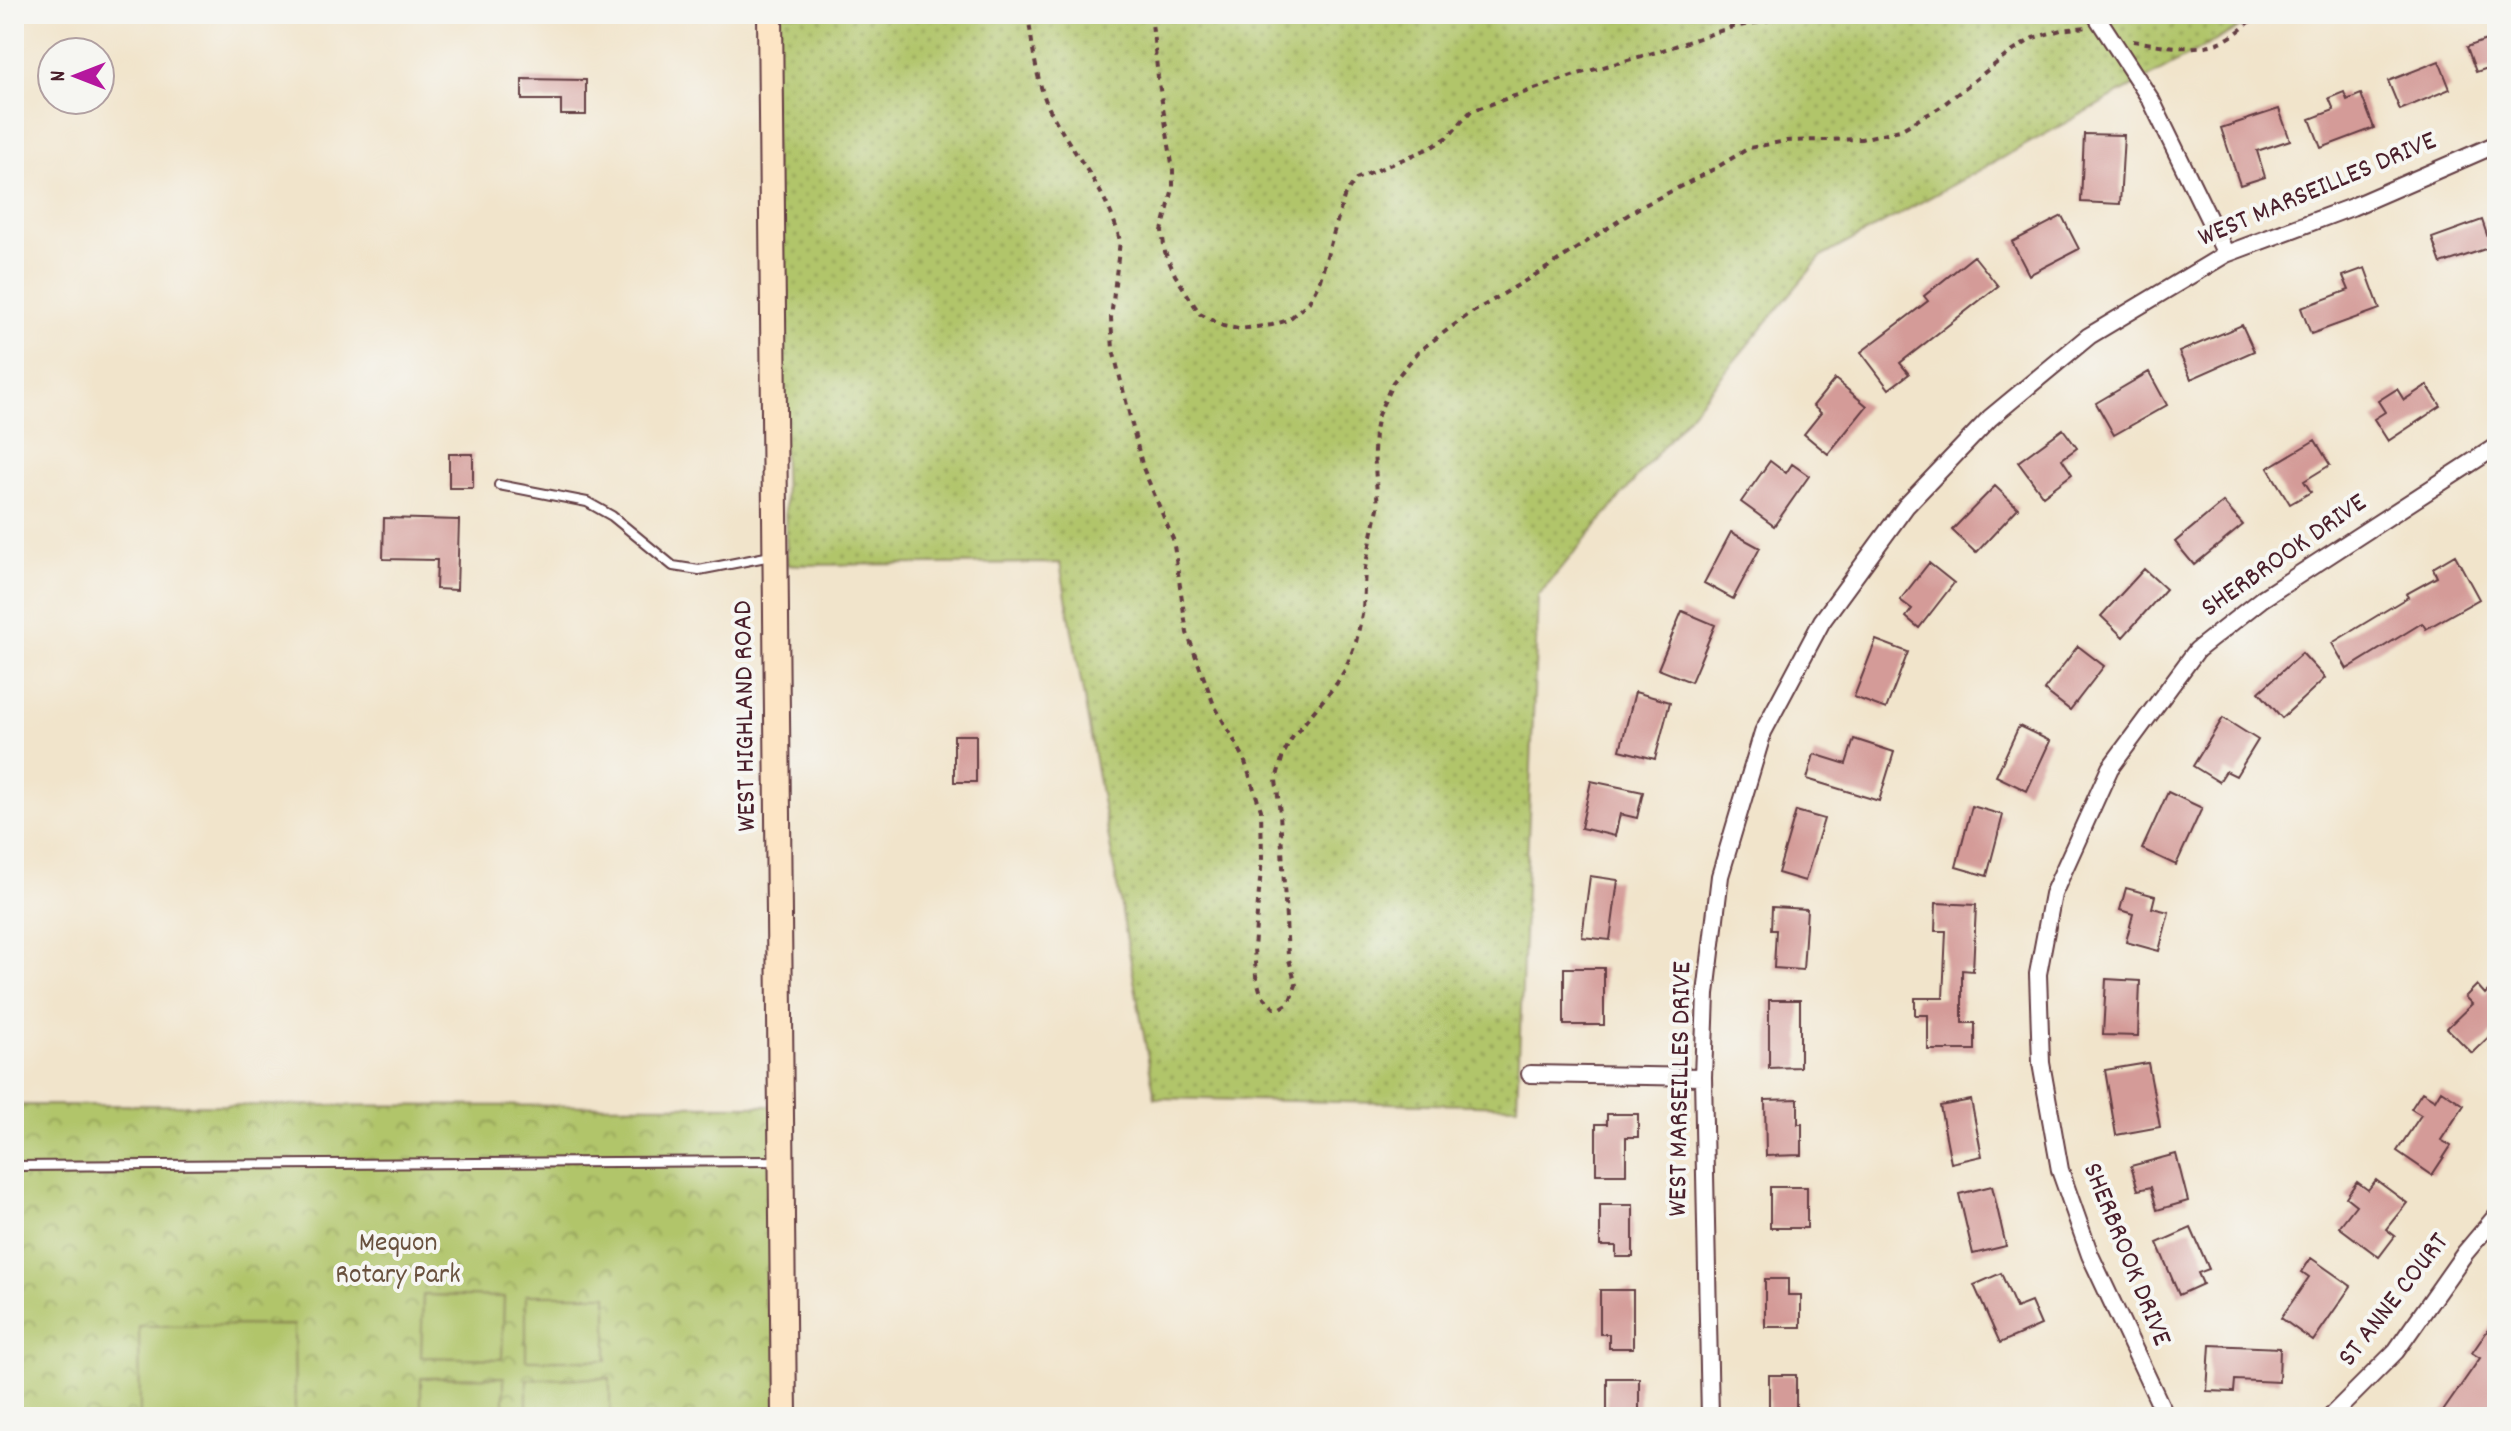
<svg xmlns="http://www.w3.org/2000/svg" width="2511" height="1431" font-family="Dekko,sans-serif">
<defs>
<pattern id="grass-dots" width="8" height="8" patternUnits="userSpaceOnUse" patternTransform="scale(2)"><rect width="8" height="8" fill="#b1c56a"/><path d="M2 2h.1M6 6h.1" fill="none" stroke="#929f57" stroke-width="1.8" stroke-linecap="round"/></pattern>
<pattern id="park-crowns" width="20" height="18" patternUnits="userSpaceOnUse" patternTransform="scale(2)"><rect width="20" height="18" fill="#b1c56a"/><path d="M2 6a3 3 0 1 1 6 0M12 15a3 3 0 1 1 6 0" fill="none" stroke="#929f57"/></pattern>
</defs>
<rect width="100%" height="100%" fill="#f6f6f2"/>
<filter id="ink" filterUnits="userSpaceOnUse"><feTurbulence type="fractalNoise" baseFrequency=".0125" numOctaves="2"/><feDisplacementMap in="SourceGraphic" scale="16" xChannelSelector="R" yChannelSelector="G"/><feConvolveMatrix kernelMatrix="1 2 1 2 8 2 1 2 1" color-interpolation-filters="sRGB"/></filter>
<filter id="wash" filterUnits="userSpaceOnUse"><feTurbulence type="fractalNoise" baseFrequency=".006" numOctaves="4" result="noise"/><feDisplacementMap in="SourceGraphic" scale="32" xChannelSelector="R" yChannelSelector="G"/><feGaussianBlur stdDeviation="1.8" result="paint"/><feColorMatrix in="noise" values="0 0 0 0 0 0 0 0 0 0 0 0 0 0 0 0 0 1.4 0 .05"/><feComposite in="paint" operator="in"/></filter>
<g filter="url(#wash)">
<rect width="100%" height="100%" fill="#f1e4cb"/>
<path fill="url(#grass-dots)" stroke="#7e724a" stroke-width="2" d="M770,14H2264L1821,257L1538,596L1517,1106L1155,1098L1060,563L787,565Z"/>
<path fill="url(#park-crowns)" stroke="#7e724a" stroke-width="2" d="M14,1105L781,1106L784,1417H14Z"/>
<path fill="#b1c56a" stroke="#7e724a" stroke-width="2" d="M423,1295L504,1297L502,1359L421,1357Z
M526,1295H607V1360H526Z
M294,1325L295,1417H140L139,1326Z
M504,1377V1417H421V1378Z
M610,1378V1417H527V1379Z"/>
<g id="blocks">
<path fill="#d49b98" d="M2497,36V65L2476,72L2467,47Z
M2439,61L2450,89L2400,110L2388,81Z
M522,79L586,80V115H561V100H522Z
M2344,92L2347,100L2361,94L2374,128L2321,148L2310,119L2334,110L2329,98Z
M2279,109L2290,140L2257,151L2265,177L2240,185L2221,128Z
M2084,134L2124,135L2120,204L2081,202Z
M2062,216L2079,249L2029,275L2012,242Z
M2482,220L2491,247L2441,264L2432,238Z
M1974,256L1998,286L1900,363L1909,374L1889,389L1861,352L1928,301L1924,296Z
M2365,268L2380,309L2311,334L2301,308L2349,290L2343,276Z
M2242,325L2254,351L2191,379L2179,352Z
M2149,372L2167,405L2114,435L2096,403Z
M1835,379L1867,406L1828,454L1804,434L1821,413L1813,406Z
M2427,385L2441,406L2388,441L2374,419L2385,412L2378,401L2397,389L2404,400Z
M2063,429L2077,448L2062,459L2072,474L2043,496L2018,462Z
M2315,440L2330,465L2304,481L2311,492L2290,504L2268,468Z
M449,454H473V488H449Z
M1770,461L1786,473L1792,464L1809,476L1774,526L1741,502Z
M1995,486L2018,508L1976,553L1952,530Z
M2223,502L2243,525L2194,565L2175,542Z
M384,518L459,520L457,590L436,589L437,560L383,559Z
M1731,532L1760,548L1733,599L1704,583Z
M2455,555L2479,599L2426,629L2422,623L2347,669L2332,643L2408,597L2406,594L2437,577L2433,568Z
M1929,563L1954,583L1919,628L1906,617L1912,609L1900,600Z
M2144,569L2166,589L2123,637L2101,616Z
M1682,611L1715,625L1691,682L1658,669Z
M1876,640L1908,652L1886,709L1854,697Z
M2078,646L2104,666L2070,710L2044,690Z
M2302,653L2325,678L2282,718L2259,692Z
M1635,692L1670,702L1655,759L1620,750Z
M2223,718L2258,740L2236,776L2226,771L2219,782L2193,766Z
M2019,726L2050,741L2027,791L1996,776Z
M954,735H976V782H954Z
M1854,739L1894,752L1879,801L1807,779L1814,754L1846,764Z
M1591,781L1643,792L1637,818L1620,814L1615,836L1581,828Z
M2168,792L2202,808L2176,865L2142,849Z
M1972,806L2003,815L1987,876L1956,867Z
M1796,811L1824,819L1805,881L1778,873Z
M1590,876L1618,880L1610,940L1582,937Z
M2126,888L2155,896L2152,908L2169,912L2159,951L2126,942L2133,914L2120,910Z
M1936,903L1976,905L1973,971L1962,970V1023H1975V1050H1928V1015H1915V998H1943L1946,931H1935Z
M1772,907L1807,909L1803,970L1774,968L1776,930H1771Z
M1564,968H1604V1025H1564Z
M2106,979L2140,981L2138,1036L2103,1035Z
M2497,982V1029L2472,1053L2447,1028L2472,1004L2465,997L2477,985L2485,994Z
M1769,1000H1800V1067L1769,1068Z
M2148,1063L2160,1127L2116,1135L2105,1070Z
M2441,1090L2464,1105L2441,1140L2451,1146L2432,1175L2397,1151L2421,1115L2411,1109L2422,1092L2435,1100Z
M1798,1099V1124H1802V1155L1766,1156L1765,1100Z
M1971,1100L1982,1156L1951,1163L1940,1106Z
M1607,1114H1638V1137H1626V1174H1596V1124H1607Z
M2176,1154L2188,1201L2157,1210L2151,1187L2138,1190L2131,1166Z
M2376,1180L2407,1203L2386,1229L2395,1236L2379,1257L2339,1227L2356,1205L2346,1197L2357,1182L2368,1190Z
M1992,1186L2006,1246L1973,1254L1959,1194Z
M1770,1187H1807V1228H1770Z
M1600,1205H1633V1257H1616V1246H1600Z
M2191,1228L2209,1269L2198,1273L2203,1284L2179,1295L2157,1243Z
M2311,1258L2351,1286L2313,1341L2281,1318L2309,1277L2302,1272Z
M2001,1273L2016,1308L2031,1302L2041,1325L2000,1343L1974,1285Z
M1765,1279H1788V1295H1801V1327H1765Z
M1600,1290H1633V1348H1609V1334H1600Z
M2497,1317V1417H2439L2480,1358L2472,1353Z
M2210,1345L2280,1348L2279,1382L2235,1380L2234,1392L2207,1391Z
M1769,1375H1796V1417H1769Z
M1607,1378H1639V1417H1607Z"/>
</g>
</g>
<g filter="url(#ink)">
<use href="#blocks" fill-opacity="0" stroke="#633d43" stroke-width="2"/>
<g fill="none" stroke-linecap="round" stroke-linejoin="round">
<defs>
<path id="lane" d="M499,485L587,502L612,516L673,566L699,570L771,556
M14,1166L780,1161"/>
<path id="street" d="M2095,14L2151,100L2226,254
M1530,1074L1703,1077
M1710,1417L1703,1077L1706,994L1720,876L1763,732L1822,621L1906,506L1990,418L2089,336L2226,254L2352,207L2497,144
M2166,1417L2090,1255L2060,1170L2041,1063L2038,974L2053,894L2110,768L2197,650L2263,598L2497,446
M2330,1417L2396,1351L2465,1253L2497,1215"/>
<path id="secondary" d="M770,14L784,1417"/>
</defs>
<use href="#lane" stroke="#633d43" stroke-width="12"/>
<use href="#street" stroke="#633d43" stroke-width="20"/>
<use href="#secondary" stroke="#633d43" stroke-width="28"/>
<path stroke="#633d43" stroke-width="4" stroke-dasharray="6 6" stroke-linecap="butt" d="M1028,14C1033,48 1036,86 1053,116C1077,160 1108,191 1120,241L1111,318L1113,350L1143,468L1173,539L1187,633L1214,705L1243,756L1261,810L1262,858L1254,948L1256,976L1261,994L1274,1008H1281L1289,1003L1296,985L1288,956L1280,813L1276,780L1283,755L1292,738L1337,683L1345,670L1356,642L1363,610L1365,568L1378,508L1374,452L1375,431L1378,415L1393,382L1420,350L1468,315L1545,269L1637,209L1714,169L1749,148L1786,141L1861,139L1900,130L1939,108L2007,55L2033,38L2061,30L2086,27
M1151,14L1158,77L1173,170V189L1162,231L1165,252L1175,275L1200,314L1223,326L1239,329L1272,325L1288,320L1309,302L1320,280L1344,197L1356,179L1432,147L1448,137L1471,111L1578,74L1660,51L1729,28L1800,14
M1833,14L1858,16L1887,14
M2133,41C2161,45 2195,53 2223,41C2236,35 2248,23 2259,14"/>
<use href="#lane" stroke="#fff" stroke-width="8"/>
<use href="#street" stroke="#fff" stroke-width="16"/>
<use href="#secondary" stroke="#fde5c5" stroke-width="24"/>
</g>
</g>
<g text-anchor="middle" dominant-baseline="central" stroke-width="8" stroke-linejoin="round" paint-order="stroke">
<g font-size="28" fill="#4a1f2b" stroke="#f6f6f2">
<text transform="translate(2318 191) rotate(-23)">WEST MARSEILLES DRIVE</text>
<text transform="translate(2285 557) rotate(-35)">SHERBROOK DRIVE</text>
<text transform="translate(747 716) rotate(-91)">WEST HIGHLAND ROAD</text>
<text transform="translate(1682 1089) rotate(-89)">WEST MARSEILLES DRIVE</text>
<text transform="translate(2125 1255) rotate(68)">SHERBROOK DRIVE</text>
<text transform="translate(2395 1301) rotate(-52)">ST ANNE COURT</text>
</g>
<g font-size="28" fill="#69513e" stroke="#f6f6f2">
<text x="398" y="1245">Mequon<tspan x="398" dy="32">Rotary Park</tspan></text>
</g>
</g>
<rect width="2511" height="1431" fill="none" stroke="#f6f6f2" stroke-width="48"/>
<g transform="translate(76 76) rotate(270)"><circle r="38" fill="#f6f6f2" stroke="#b1a0a2" stroke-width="2"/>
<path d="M0-6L14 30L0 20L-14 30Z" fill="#b5179e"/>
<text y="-12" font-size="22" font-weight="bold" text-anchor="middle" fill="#4a1f2b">N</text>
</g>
</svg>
